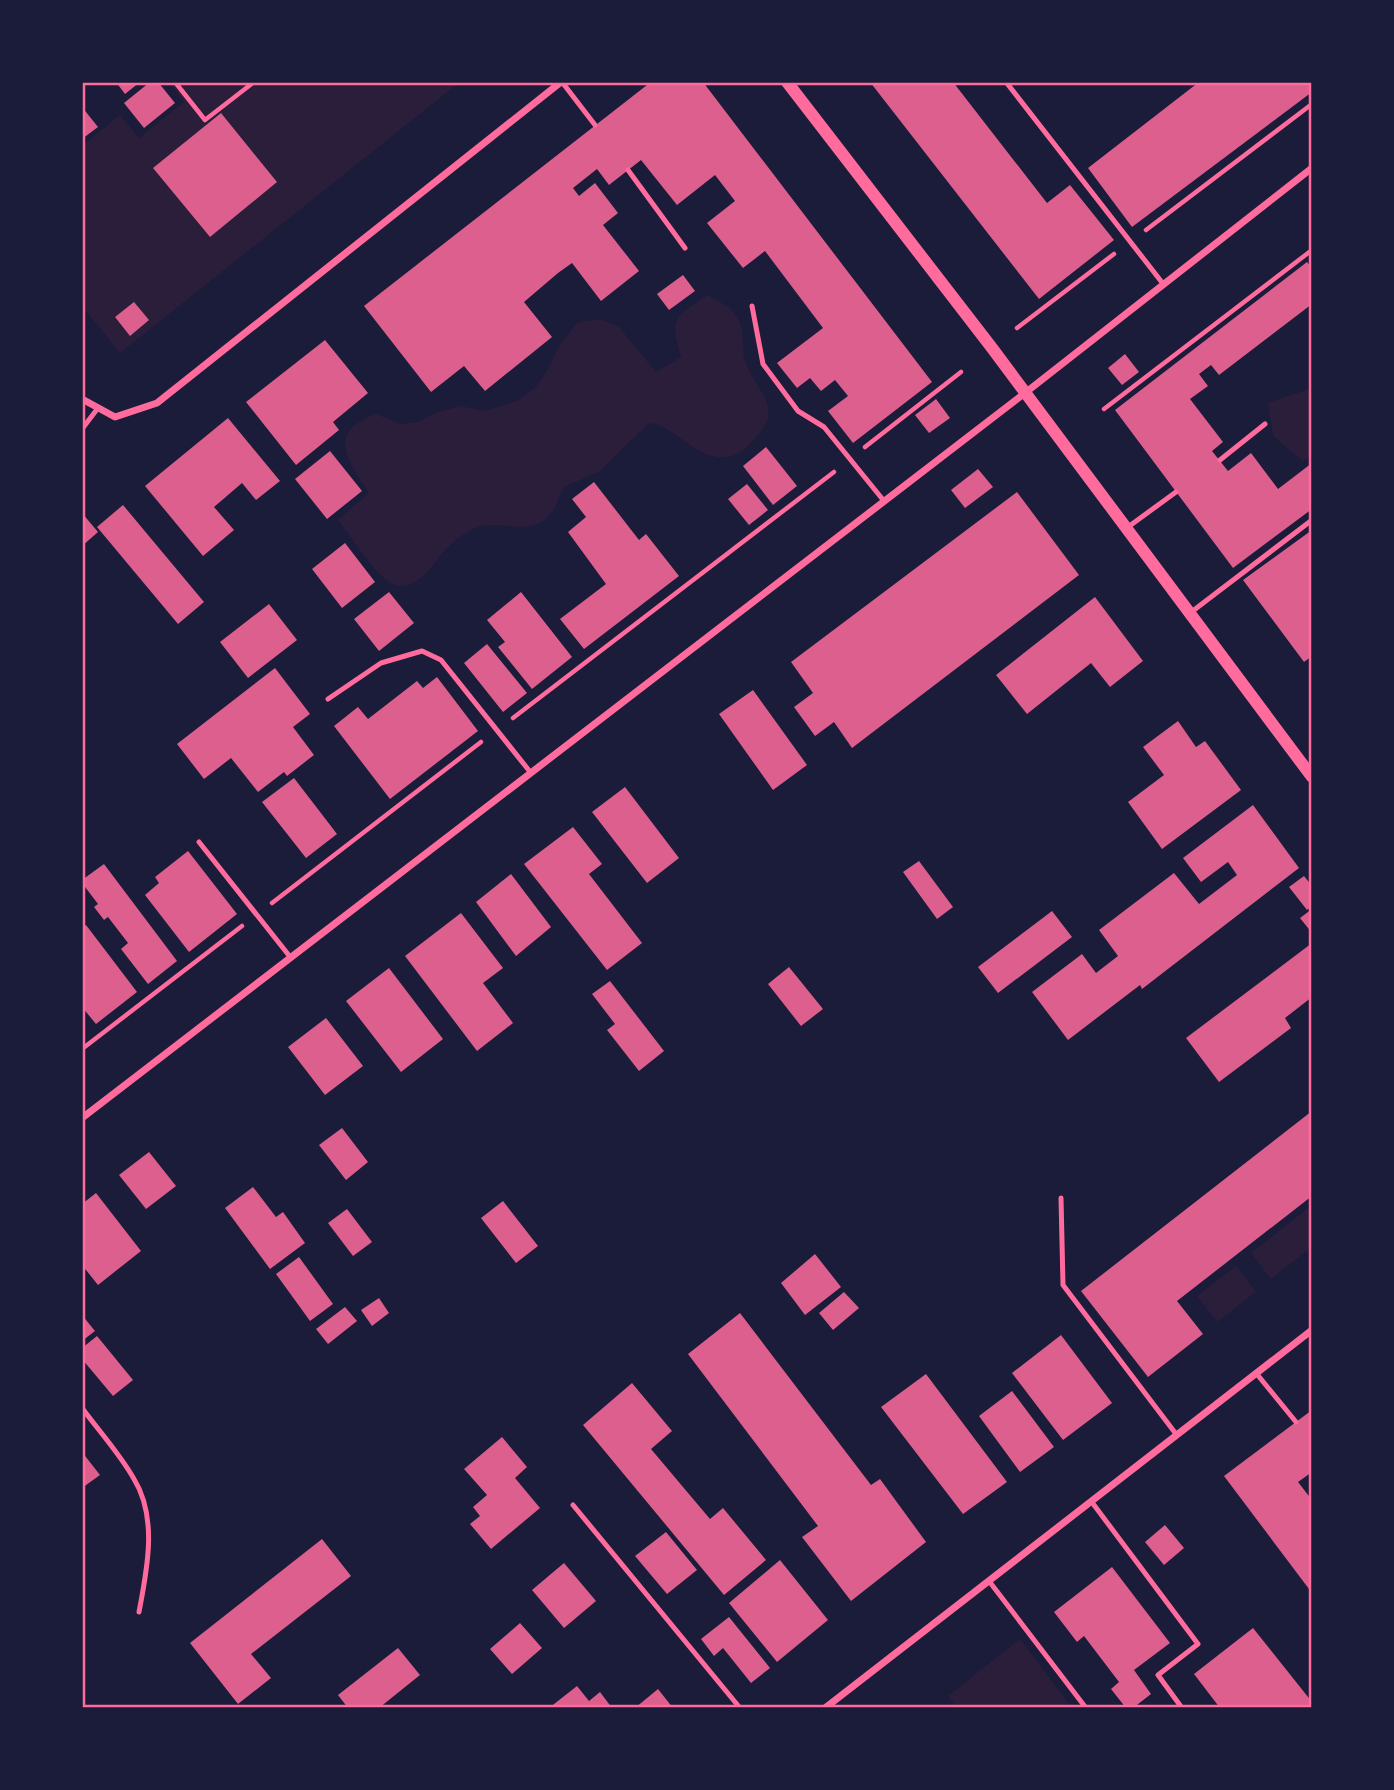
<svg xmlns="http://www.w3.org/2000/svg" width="1394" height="1790" font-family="Barlow,sans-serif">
<rect width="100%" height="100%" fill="#1b1b3a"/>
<path fill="#2a1e3b" d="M169,82H460L120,353L82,306V146L120,115L139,138L184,102Z
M707,295C728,306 740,311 743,337C744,347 742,354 746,363C756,391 786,409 755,438C749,444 743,453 735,455C697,467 678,425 649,423L599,472L564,487C559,496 556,509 549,516C530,536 504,521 482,526C468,529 451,543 442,554C431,567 417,590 395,585C378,580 350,535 338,520L369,493C348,461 325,432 376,414L401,424L417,422L438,412L461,406L485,411L517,401L536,387L548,369L559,346L578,322L600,319L619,327L656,372L681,357C669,317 675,318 707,295Z
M1312,388V456L1303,461L1273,436L1268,403Z
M1312,1205V1247L1271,1279L1251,1253Z
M1236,1266L1256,1292L1217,1322L1197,1296Z
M1020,1639L1072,1708H957L948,1696Z"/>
<path fill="#dd5f8e" d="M116,82H140L125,94Z
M150,82H158L175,103L144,128L124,103Z
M645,82H703L932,382L853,443L828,411L848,396L835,380L821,391L810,378L797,388L777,363L823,328L765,251L743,268L707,223L735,201L715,175L677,205L641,160L609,185L597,169L573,188L579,196L595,183L618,213L603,225L639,271L601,301L572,263L558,273L524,302L552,337L485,391L464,366L431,392L364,306L647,85Z
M870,82H953L1047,203L1070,185L1114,240L1039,299Z
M1199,82H1312V92L1132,227L1088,168Z
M82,107L98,127L82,139Z
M221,113L277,182L210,237L153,168Z
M1307,262L1312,268V304L1219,375L1211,365L1199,374L1208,386L1190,399L1223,442L1212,451L1228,471L1251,453L1278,489L1312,463V509L1233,568L1115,410Z
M683,275L695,291L669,310L657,294Z
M134,302L149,320L130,336L115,317Z
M325,340L368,393L333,422L339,430L296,465L246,402Z
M1125,354L1139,372L1122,385L1108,368Z
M936,399L950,418L929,433L915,415Z
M228,418L280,481L256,500L242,483L214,507L234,530L203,556L145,486Z
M766,447L797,486L773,505L743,466Z
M330,451L362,491L327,519L295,479Z
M978,469L993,487L965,508L951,490Z
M594,482L639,540L646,534L679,576L584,649L560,619L606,584L568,532L586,517L572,499Z
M747,484L768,510L749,525L728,499Z
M1017,492L1079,575L852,748L834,722L815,736L794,707L813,693L791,662Z
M123,505L204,602L178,624L97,527Z
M82,513L98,532L82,546Z
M1312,530V656L1304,662L1243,580Z
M345,543L375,582L342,608L312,569Z
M389,592L414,623L379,651L354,619Z
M521,592L572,657L532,689L498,647L505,642L487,620Z
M1095,597L1143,661L1110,687L1091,663L1027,714L996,675Z
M269,604L297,640L248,678L220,642Z
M487,644L527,693L503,712L464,663Z
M275,668L310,714L293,727L314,755L287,776L284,772L258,792L231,758L204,779L177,744Z
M437,677L478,731L390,799L334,726L358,707L368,719L417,681L423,688Z
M753,690L807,765L773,790L719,714Z
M1178,721L1196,747L1205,741L1241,790L1162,849L1128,802L1164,775L1143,747Z
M294,778L337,834L306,858L262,802Z
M625,787L679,858L647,883L592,812Z
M1253,805L1299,868L1142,989L1140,985L1068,1040L1032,992L1082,954L1096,973L1118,956L1099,930L1174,873L1199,904L1237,875L1228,862L1201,882L1183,858Z
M573,827L602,864L589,874L642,943L607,970L524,864Z
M188,851L237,914L189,952L145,895L159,883L155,877Z
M919,861L953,907L937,919L903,872Z
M104,864L177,961L148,984L121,949L128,943L108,917L104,920L94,907L98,904L82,883V880Z
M511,874L551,927L516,956L476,902Z
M1304,876L1312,886V906L1307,910L1289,887Z
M1312,909V933L1300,918Z
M1052,911L1072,937L998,993L978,967Z
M461,913L503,968L483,983L513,1023L477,1051L405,956Z
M86,925L137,992L96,1024L82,1007V928Z
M1312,943V997L1285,1018L1291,1028L1219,1082L1186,1038Z
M789,967L823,1009L801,1026L768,984Z
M389,968L443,1039L401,1072L346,1001Z
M610,981L664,1051L639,1071L607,1030L615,1024L592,994Z
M326,1018L363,1066L325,1095L288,1047Z
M1312,1111V1196L1177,1301L1203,1334L1148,1377L1081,1291Z
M342,1128L368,1162L346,1180L319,1145Z
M149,1152L176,1186L146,1209L119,1175Z
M253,1187L276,1217L283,1212L305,1243L270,1269L225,1208Z
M96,1193L141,1251L98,1285L82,1265V1204Z
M503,1201L538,1246L516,1263L481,1218Z
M347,1209L372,1242L353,1256L328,1223Z
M815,1254L841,1287L805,1315L781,1283Z
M299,1257L333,1304L310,1321L276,1274Z
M844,1292L859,1308L833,1330L819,1313Z
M379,1298L389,1313L372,1326L361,1310Z
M345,1307L357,1321L328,1344L316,1329Z
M740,1313L871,1485L880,1479L926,1542L851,1601L802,1537L818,1526L688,1354Z
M82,1315L95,1331L82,1341Z
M1061,1335L1112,1403L1063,1440L1012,1373Z
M97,1336L133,1380L113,1396L82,1359V1348Z
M926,1374L1007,1482L963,1514L881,1407Z
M632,1383L672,1431L651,1449L710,1519L723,1508L766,1560L724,1595L583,1425Z
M1012,1391L1054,1447L1020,1472L979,1416Z
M1312,1410V1472L1298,1482L1312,1500V1593L1224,1476Z
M502,1437L527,1467L515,1478L540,1508L491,1549L470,1524L480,1516L473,1507L487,1495L464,1469Z
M82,1452L100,1475L82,1488Z
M1165,1525L1184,1548L1164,1565L1145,1542Z
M666,1532L697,1570L667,1594L635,1556Z
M322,1539L351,1576L251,1654L271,1678L238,1704L190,1643Z
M780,1560L828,1620L777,1662L729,1603Z
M564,1563L596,1601L564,1628L532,1590Z
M1112,1567L1170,1643L1134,1670L1151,1694L1133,1708H1126L1111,1689L1119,1682L1084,1636L1077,1642L1054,1612Z
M729,1617L770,1668L751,1683L723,1648L714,1656L701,1639Z
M520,1623L542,1648L512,1674L490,1649Z
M1253,1628L1312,1702V1708H1220L1194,1674Z
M398,1648L420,1675L379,1708H348L338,1695Z
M577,1686L589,1701L600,1692L612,1708H549Z
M658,1689L673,1708H635Z"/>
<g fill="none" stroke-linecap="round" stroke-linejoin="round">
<path stroke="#ff6b9d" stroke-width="4.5" d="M175,82L205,120L254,82
M1146,230L1312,104
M1017,328L1114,254
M1104,409L1312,250
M865,447L961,372
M513,718L834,472
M272,903L481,742
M82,1049L242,926"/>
<path stroke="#ff6b9d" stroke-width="5" d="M562,82L595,125
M1006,82L1164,285
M628,170L685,248
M752,306L763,364L798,411L824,427L884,501
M82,429L98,408
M1220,460L1265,424
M1128,527L1176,492
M1190,613L1312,520
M328,699L381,663L422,651L441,660L531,773
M199,842L291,958
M1061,1198L1063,1285L1176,1434
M1256,1373L1296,1422
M82,1408C99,1431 120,1454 134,1479C158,1518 147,1570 139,1612
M1091,1501L1198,1644L1158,1675L1182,1708
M573,1505L740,1708
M989,1581L1086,1708"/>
<path stroke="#ff6b9d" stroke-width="7" d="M82,399L115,417L157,403L561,82
M82,1118L1025,393L1312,168
M825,1708L1312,1330"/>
<path stroke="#ff6b9d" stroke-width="12" d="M787,82L992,348L1312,777"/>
</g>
<rect width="1394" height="1790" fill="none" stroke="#1b1b3a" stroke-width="168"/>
<rect x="84" y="84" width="1226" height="1622" fill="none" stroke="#ff6b9d" stroke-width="2.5"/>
</svg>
